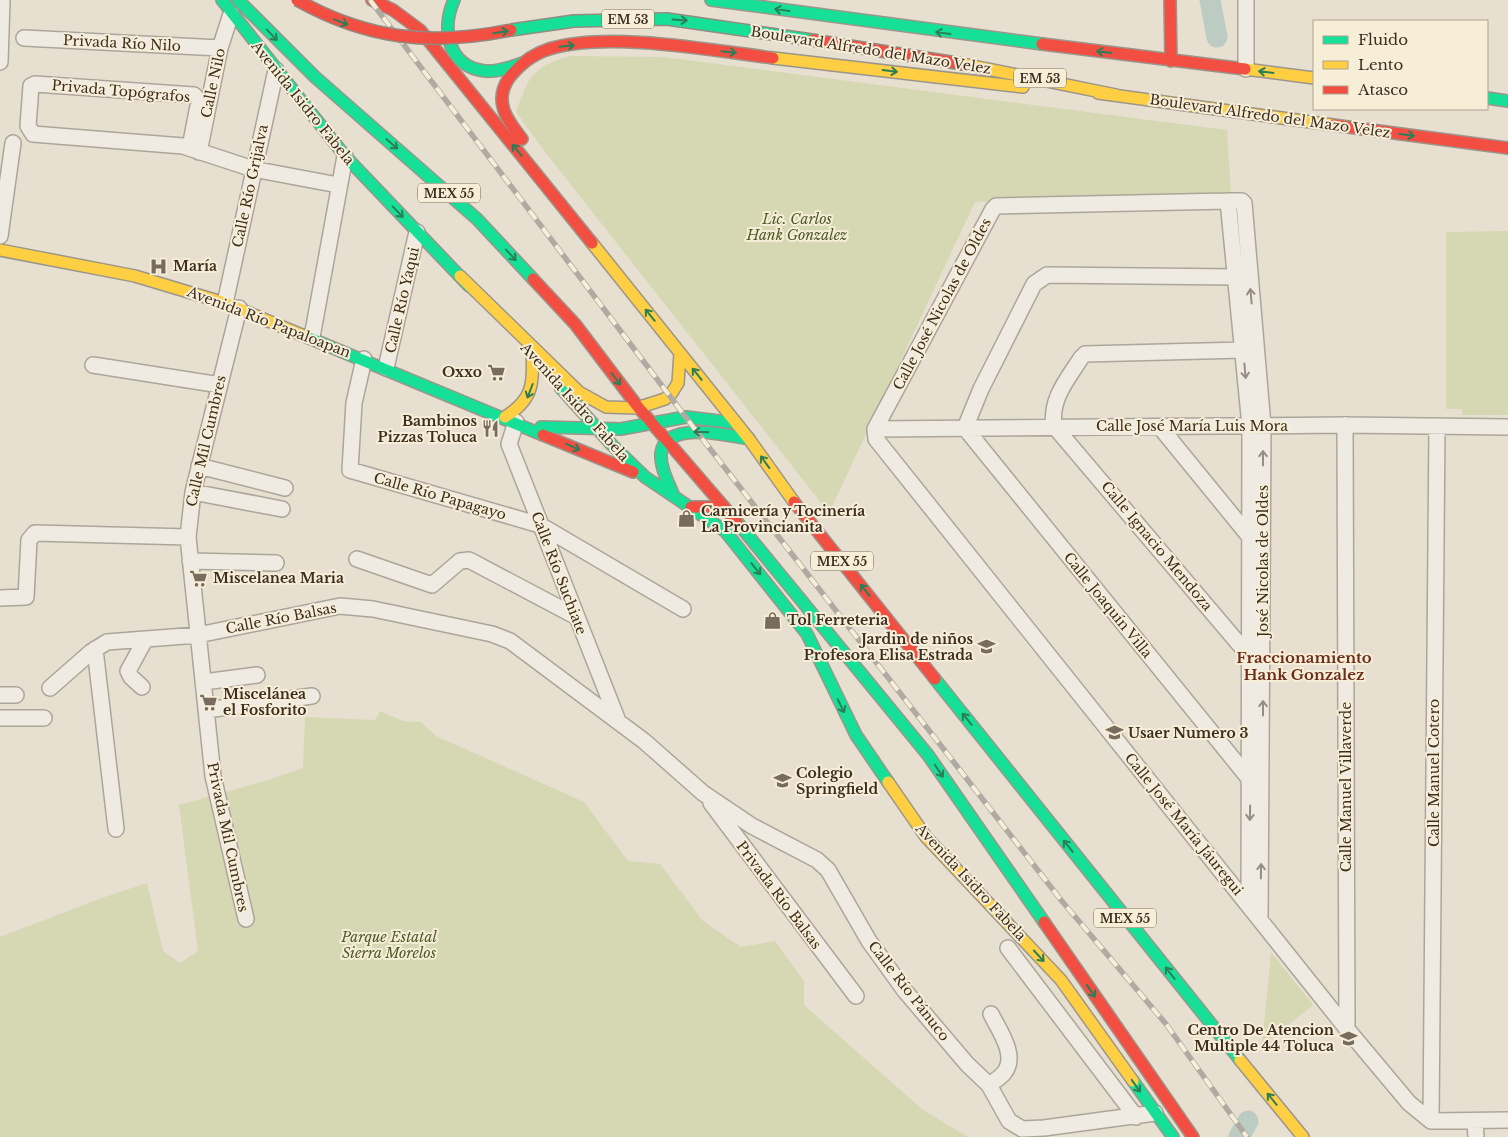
<svg xmlns="http://www.w3.org/2000/svg" width="1508" height="1137" font-family="'Libre Baskerville',serif">
<rect width="100%" height="100%" fill="#e7e0d1"/>
<path fill="#d6d7b3" d="M569,56L664,57L1227,130L1231,194L975,202L829,513L542,148L516,112C530,75 530,69 569,56Z
M1508,231V415H1462V409H1446V232Z
M380,711L403,721L421,722L436,736L584,802L628,861L660,864L703,921L741,947L775,941L804,981V1005L923,1110L968,1137H0V937L99,899L147,883L163,951L180,963L198,951L179,805L265,781L303,768L305,717L375,720Z
M1271,952L1313,1005L1262,1046Z"/>
<g fill="none" stroke-linecap="round" stroke-linejoin="round">
<path stroke="#bcccc2" stroke-width="21" d="M1210,0L1217,37
M1239,1137L1248,1121"/>
<defs>
<path id="street" d="M24,38L220,48
M0,62L2,0
M1246,69V0
M190,147L199,101L194,95L35,84L31,86L28,126L33,134L183,146L253,169L338,185
M199,152L220,48L231,14
M1228,201L1250,426L1249,906
M0,236L13,143
M1236,277L1047,275L1034,284L981,389L965,428L1251,781
M225,303L276,70
M239,308L193,492L188,537L213,776L246,919
M312,337L345,156
M1243,350L1085,354L1081,358C1067,380 1050,399 1054,426L1250,657H1253
M364,359L354,403L350,470L540,525L683,609
M93,365L220,385
M386,368L417,232
M516,422L509,444L618,721
M1345,425L1347,1029
M1160,427L1249,536
M875,429L1345,425L1508,427
M199,466L285,488
M193,492L282,509
M357,559L432,585L460,561L469,560L575,616
M190,561L276,563
M0,598L26,597L29,540L35,533L188,537
M95,649L116,829
M204,682L257,675
M142,687L131,677L128,671L145,640
M50,688L91,652L107,642L198,635L340,606L373,609L492,634L510,641L644,741L703,793L752,826L817,860L828,870L869,941L905,991L967,1064L989,1085L1009,1121L1022,1129L1044,1128L1155,1113
M0,695H16
M206,710L312,696
M0,718H44
M711,803L856,996
M1260,920L1263,426L1244,203L1242,201H1228L996,206L993,209L875,429L876,439L1347,1029L1409,1103L1431,1121L1508,1120
M1008,948L1136,1117
M989,1085C994,1081 1000,1078 1004,1073C1018,1056 999,1030 991,1014
M1431,1121L1437,426
M1475,1121L1476,1137"/>
<path id="fast" d="M222,0L345,156L469,286
M238,0L315,77L477,219L533,279
M454,0C441,29 448,67 485,71C498,72 511,67 523,63
M711,0L1042,44
M1487,98L1508,101
M302,335L543,435
M560,387L612,445L645,477L725,531L807,634L856,735L888,782
M541,427L621,429L686,417L736,423
M673,494C668,482 660,467 661,453C666,420 728,435 749,439
M737,522L928,755L1044,922
M935,679L1240,1060
M1133,1081L1173,1137"/>
<path id="slow" d="M773,58L1023,87
M963,64L1116,95
M1245,69L1314,78
M1098,93L1333,125
M592,243L749,439L794,502
M0,250L135,276L225,303L302,335
M460,276L579,392L606,407L637,408L665,399L671,394L678,383L680,353
M505,417C532,400 534,385 532,354
M888,782L926,837L1061,980L1133,1081
M1240,1060L1303,1137"/>
<path id="jam" d="M372,0L393,10L420,30L592,243
M1170,0L1171,61
M1042,44L1245,69
M1333,125L1508,148
M522,139C507,120 493,101 509,78C519,65 533,54 549,49C608,31 710,50 773,58
M533,279L575,324L638,407L737,522
M543,435L633,472
M794,502L935,679
M691,507H722
M1044,922L1193,1137"/>
</defs>
<use href="#street" stroke="#ada599" stroke-width="18"/>
<use href="#fast" stroke="#9c958a" stroke-width="14"/>
<use href="#slow" stroke="#9c958a" stroke-width="14"/>
<use href="#jam" stroke="#9c958a" stroke-width="14"/>
<use href="#street" stroke="#efebe3" stroke-width="15"/>
<use href="#fast" stroke="#16e098" stroke-width="11"/>
<use href="#slow" stroke="#ffcf43" stroke-width="11"/>
<use href="#jam" stroke="#f24e42" stroke-width="11"/>
<defs>
<path id="rail" d="M370,0L697,432L1061,900L1166,1024L1247,1137"/>
</defs>
<use href="#rail" stroke="#afaaa2" stroke-width="5.5"/>
<use href="#rail" stroke="#f7eed8" stroke-width="4" stroke-dasharray="11" stroke-linecap="butt"/>
<defs>
<path id="fast-bridge" d="M511,30L574,21L667,19L812,40"/>
<path id="jam-bridge" d="M297,0C368,40 432,46 511,30
M812,40L963,64"/>
</defs>
<use href="#fast-bridge" stroke="#928b80" stroke-width="14" stroke-linecap="butt"/>
<use href="#jam-bridge" stroke="#928b80" stroke-width="14" stroke-linecap="butt"/>
<use href="#fast-bridge" stroke="#16e098" stroke-width="11"/>
<use href="#jam-bridge" stroke="#f24e42" stroke-width="11"/>
</g>
<defs><path id="oneway-shaft" d="M-6 0H5M1.5-3L5.5 0L1.5 3" fill="none" stroke-width="1.6" stroke-linecap="round" stroke-linejoin="round" transform="scale(1.25)"/></defs>
<g stroke="#2b7e56">
<use href="#oneway-shaft" transform="translate(782 10) rotate(-172)"/>
<use href="#oneway-shaft" transform="translate(680 20) rotate(4)"/>
<use href="#oneway-shaft" transform="translate(341 22) rotate(21)"/>
<use href="#oneway-shaft" transform="translate(501 32) rotate(-10)"/>
<use href="#oneway-shaft" transform="translate(943 33) rotate(-172)"/>
<use href="#oneway-shaft" transform="translate(272 35) rotate(46)"/>
<use href="#oneway-shaft" transform="translate(567 46) rotate(-6)"/>
<use href="#oneway-shaft" transform="translate(729 52) rotate(6)"/>
<use href="#oneway-shaft" transform="translate(1104 52) rotate(-173)"/>
<use href="#oneway-shaft" transform="translate(890 71) rotate(7)"/>
<use href="#oneway-shaft" transform="translate(1266 72) rotate(-173)"/>
<use href="#oneway-shaft" transform="translate(1407 135) rotate(7)"/>
<use href="#oneway-shaft" transform="translate(392 144) rotate(41)"/>
<use href="#oneway-shaft" transform="translate(517 150) rotate(-129)"/>
<use href="#oneway-shaft" transform="translate(398 212) rotate(46)"/>
<use href="#oneway-shaft" transform="translate(511 255) rotate(47)"/>
<use href="#oneway-shaft" transform="translate(650 315) rotate(-129)"/>
<use href="#oneway-shaft" transform="translate(697 374) rotate(-129)"/>
<use href="#oneway-shaft" transform="translate(616 379) rotate(53)"/>
<use href="#oneway-shaft" transform="translate(530 391) rotate(111)"/>
<use href="#oneway-shaft" transform="translate(701 432) rotate(-178)"/>
<use href="#oneway-shaft" transform="translate(573 447) rotate(24)"/>
<use href="#oneway-shaft" transform="translate(765 462) rotate(-126)"/>
<use href="#oneway-shaft" transform="translate(756 569) rotate(51)"/>
<use href="#oneway-shaft" transform="translate(865 590) rotate(-129)"/>
<use href="#oneway-shaft" transform="translate(841 706) rotate(64)"/>
<use href="#oneway-shaft" transform="translate(967 719) rotate(-129)"/>
<use href="#oneway-shaft" transform="translate(939 771) rotate(56)"/>
<use href="#oneway-shaft" transform="translate(1068 846) rotate(-129)"/>
<use href="#oneway-shaft" transform="translate(1039 956) rotate(47)"/>
<use href="#oneway-shaft" transform="translate(1170 973) rotate(-128)"/>
<use href="#oneway-shaft" transform="translate(1091 991) rotate(55)"/>
<use href="#oneway-shaft" transform="translate(1136 1086) rotate(55)"/>
<use href="#oneway-shaft" transform="translate(1272 1099) rotate(-129)"/>
</g>
<g stroke="#968c82">
<use href="#oneway-shaft" transform="translate(1251 296) rotate(-95)"/>
<use href="#oneway-shaft" transform="translate(1245 371) rotate(85)"/>
<use href="#oneway-shaft" transform="translate(1263 458) rotate(-90)"/>
<use href="#oneway-shaft" transform="translate(1263 708) rotate(-90)"/>
<use href="#oneway-shaft" transform="translate(1250 813) rotate(91)"/>
<use href="#oneway-shaft" transform="translate(1261 871) rotate(-89)"/>
</g>
<defs>
<symbol id="hospital-bare" viewBox="-9 -9 18 18"><path d="M-5-5h3v3.5h4V-5h3V5h-3V1.5h-4V5h-3Z" fill="#786c5e" stroke="#f7eed8" stroke-width="2.5" paint-order="stroke"/></symbol>
<symbol id="supermarket-bare" viewBox="-9 -9 18 18"><path d="M-6-5.5h2.5l.6 2H6L4.5 2H-2.5L-4.4-4H-6ZM-1.5 3.2a1.3 1.3 0 1 0 .1 0ZM3 3.2a1.3 1.3 0 1 0 .1 0Z" fill="#786c5e" stroke="#f7eed8" stroke-width="2.5" paint-order="stroke"/></symbol>
<symbol id="restaurant-bare" viewBox="-9 -9 18 18"><path d="M-5-6h1v4h1v-4h1v4h1v-4h1v5L-1.5 .5V6h-2V.5L-5-1ZM5-6V6H3V1.5H1.5Q1.5-4 5-6Z" fill="#786c5e" stroke="#f7eed8" stroke-width="2.5" paint-order="stroke"/></symbol>
<symbol id="shop-bare" viewBox="-9 -9 18 18"><path d="M-5-2.5h2.3a2.7 3.5 0 0 1 5.4 0H5L5.5 6h-11ZM-1.5-2.5h3a1.5 2.3 0 0 0-3 0Z" fill="#786c5e" stroke="#f7eed8" stroke-width="2.5" paint-order="stroke"/></symbol>
<symbol id="school-bare" viewBox="-9 -9 18 18"><path d="M0-5L7-2L0 1L-7-2ZM-4 1L0 2.5L4 1V4Q0 6-4 4Z" fill="#786c5e" stroke="#f7eed8" stroke-width="2.5" paint-order="stroke"/></symbol>
<symbol id="university-bare" viewBox="-9 -9 18 18"><path d="M0-5L7-2L0 1L-7-2ZM-4 1L0 2.5L4 1V4Q0 6-4 4Z" fill="#786c5e" stroke="#f7eed8" stroke-width="2.5" paint-order="stroke"/></symbol>
</defs>
<g fill-rule="evenodd">
<use href="#hospital-bare" x="146" y="254" width="25" height="25"/>
<use href="#supermarket-bare" x="484" y="360" width="25" height="25"/>
<use href="#restaurant-bare" x="478" y="416" width="25" height="25"/>
<use href="#shop-bare" x="674" y="506" width="25" height="25"/>
<use href="#supermarket-bare" x="186" y="566" width="25" height="25"/>
<use href="#shop-bare" x="760" y="608" width="25" height="25"/>
<use href="#school-bare" x="974" y="634" width="25" height="25"/>
<use href="#supermarket-bare" x="196" y="690" width="25" height="25"/>
<use href="#school-bare" x="1102" y="720" width="25" height="25"/>
<use href="#university-bare" x="770" y="768" width="25" height="25"/>
<use href="#school-bare" x="1336" y="1026" width="25" height="25"/>
</g>
<g text-anchor="middle" dominant-baseline="central" stroke-width="4" stroke-linejoin="round" paint-order="stroke">
<g fill="#f7eed8" stroke="#756857" stroke-width="1">
<rect x="602" y="9.5" width="52" height="19" rx="4"/>
<rect x="1014" y="68.5" width="52" height="19" rx="4"/>
<rect x="418" y="183.5" width="62" height="19" rx="4"/>
<rect x="811" y="551.5" width="62" height="19" rx="4"/>
<rect x="1094" y="908.5" width="62" height="19" rx="4"/>
</g>
<g font-size="12" font-weight="bold" fill="#3d2e20">
<text x="628" y="19">EM 53</text>
<text x="1040" y="78">EM 53</text>
<text x="449" y="193">MEX 55</text>
<text x="842" y="561">MEX 55</text>
<text x="1125" y="918">MEX 55</text>
</g>
<g font-size="14" fill="#3d2e20" stroke="#f7eed8">
<text transform="translate(122 43) rotate(3)">Privada Río Nilo</text>
<text transform="translate(871 50) rotate(9)">Boulevard Alfredo del Mazo Velez</text>
<text transform="translate(213 83) rotate(-78)">Calle Nilo</text>
<text transform="translate(121 91) rotate(5)">Privada Topógrafos</text>
<text transform="translate(303 103) rotate(51)">Avenida Isidro Fabela</text>
<text transform="translate(1270 116) rotate(8)">Boulevard Alfredo del Mazo Velez</text>
<text transform="translate(250 186) rotate(-78)">Calle Río Grijalva</text>
<text transform="translate(402 300) rotate(-77)">Calle Río Yaqui</text>
<text transform="translate(942 304) rotate(-62)">Calle José Nicolas de Oldes</text>
<text transform="translate(269 322) rotate(21)">Avenida Río Papaloapan</text>
<text transform="translate(575 402) rotate(48)">Avenida Isidro Fabela</text>
<text x="1192" y="426">Calle José María Luis Mora</text>
<text transform="translate(206 441) rotate(-77)">Calle Mil Cumbres</text>
<text transform="translate(440 496) rotate(16)">Calle Río Papagayo</text>
<text transform="translate(1157 546) rotate(50)">Calle Ignacio Mendoza</text>
<text transform="translate(1263 561) rotate(-90)">José Nicolas de Oldes</text>
<text transform="translate(559 573) rotate(69)">Calle Río Suchiate</text>
<text transform="translate(1108 605) rotate(51)">Calle Joaquín Villa</text>
<text transform="translate(281 618) rotate(-11)">Calle Río Balsas</text>
<text transform="translate(1434 773) rotate(-90)">Calle Manuel Cotero</text>
<text transform="translate(1346 787) rotate(-90)">Calle Manuel Villaverde</text>
<text transform="translate(1184 824) rotate(51)">Calle José María Jáuregui</text>
<text transform="translate(228 837) rotate(78)">Privada Mil Cumbres</text>
<text transform="translate(971 882) rotate(47)">Avenida Isidro Fabela</text>
<text transform="translate(779 895) rotate(53)">Privada Río Balsas</text>
<text transform="translate(909 991) rotate(52)">Calle Río Pánuco</text>
</g>
<g font-size="14" font-style="italic" fill="#4d5a26" stroke="#f7eed8">
<text x="797" y="219">Lic. Carlos<tspan x="797" dy="16">Hank Gonzalez</tspan></text>
<text x="389" y="937">Parque Estatal<tspan x="389" dy="16">Sierra Morelos</tspan></text>
</g>
<g font-size="14" font-weight="bold" fill="#3d2e20" stroke="#f7eed8" text-anchor="start">
<text x="173" y="266">María</text>
<text x="482" y="372" text-anchor="end">Oxxo</text>
<text x="477" y="421" text-anchor="end">Bambinos<tspan x="477" dy="16">Pizzas Toluca</tspan></text>
<text x="701" y="511">Carnicería y Tocinería<tspan x="701" dy="16">La Provincianita</tspan></text>
<text x="213" y="578">Miscelanea Maria</text>
<text x="787" y="620">Tol Ferreteria</text>
<text x="973" y="639" text-anchor="end">Jardin de niños<tspan x="973" dy="16">Profesora Elisa Estrada</tspan></text>
<text x="223" y="694">Miscelánea<tspan x="223" dy="16">el Fosforito</tspan></text>
<text x="1128" y="733">Usaer Numero 3</text>
<text x="796" y="773">Colegio<tspan x="796" dy="16">Springfield</tspan></text>
<text x="1334" y="1030" text-anchor="end">Centro De Atencion<tspan x="1334" dy="16">Multiple 44 Toluca</tspan></text>
</g>
<g font-size="15" font-weight="bold" fill="#6b2e1e" stroke="#f7eed8">
<text x="1304" y="657">Fraccionamiento<tspan x="1304" dy="17">Hank Gonzalez</tspan></text>
</g>
</g>
<rect x="1313" y="20" width="175" height="90" fill="#f7eed8" stroke="#ada18e"/>
<rect x="1323" y="36" width="25" height="8" fill="#16e098" stroke="#ada18e"/>
<text x="1358" y="45" font-size="15" fill="#3d2e20">Fluido</text>
<rect x="1323" y="61" width="25" height="8" fill="#ffcf43" stroke="#ada18e"/>
<text x="1358" y="70" font-size="15" fill="#3d2e20">Lento</text>
<rect x="1323" y="86" width="25" height="8" fill="#f24e42" stroke="#ada18e"/>
<text x="1358" y="95" font-size="15" fill="#3d2e20">Atasco</text>
</svg>
